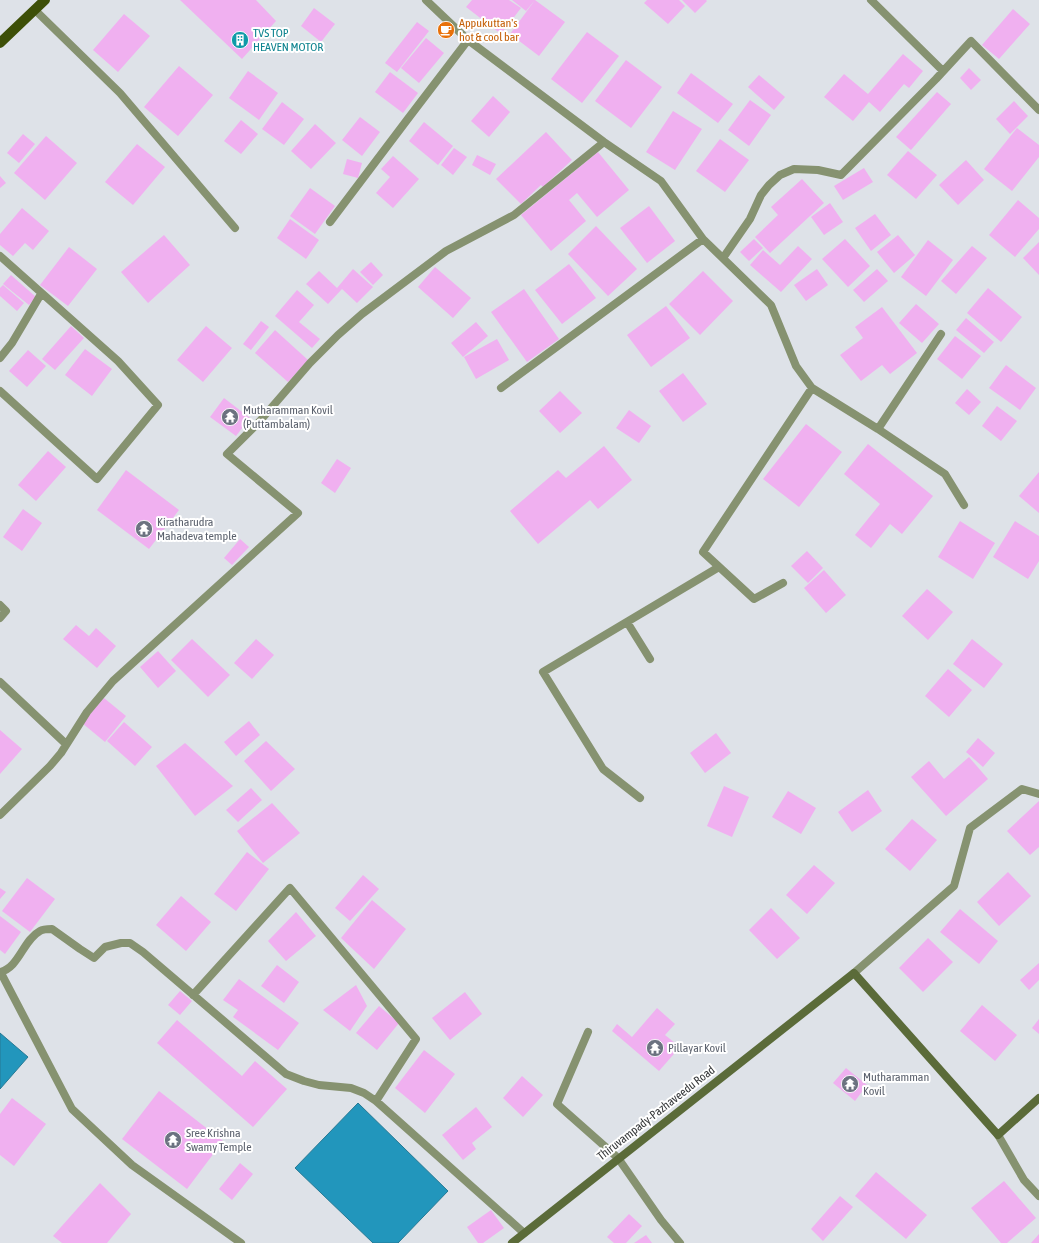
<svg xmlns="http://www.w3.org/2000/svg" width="1039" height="1243" font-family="'Asap Condensed',sans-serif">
<rect width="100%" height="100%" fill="#dee2e8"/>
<path fill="#2296bc" stroke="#277994" d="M0,1033L28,1057L0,1089Z
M358,1103L448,1191L398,1243H373L295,1168Z"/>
<path fill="#f0b0f0" d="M180,0H256L276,21L242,59Z
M472,0H509L521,8L501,34L466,7Z
M512,0H535L526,11Z
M535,0L565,22L539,56L510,34Z
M647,0H679L685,6L668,24L644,3Z
M682,0H706L707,1L695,13Z
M314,8L335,24L321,42L301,26Z
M1013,9L1030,24L999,59L982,45Z
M124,14L150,36L118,72L93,50Z
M417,22L429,31L397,72L385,63Z
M587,32L619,56L582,103L551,79Z
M426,38L444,53L419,83L401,68Z
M903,54L923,71L909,88L904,84L880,112L869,102L853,121L824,97L844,74L868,94Z
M626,60L662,87L631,128L595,101Z
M179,66L213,95L178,136L144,107Z
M969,68L981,80L971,90L960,78Z
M248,71L278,93L259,120L229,98Z
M390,72L418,93L403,113L375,92Z
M691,73L733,104L718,123L677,93Z
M759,75L785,97L774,110L748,87Z
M937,92L951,104L911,150L896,137Z
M493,96L510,112L489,137L471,121Z
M750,100L771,115L749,146L728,130Z
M1014,101L1028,116L1010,134L996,119Z
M282,102L304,119L284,145L262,129Z
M673,111L702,129L675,170L646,152Z
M360,117L380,132L362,156L342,140Z
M241,120L258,134L241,154L224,141Z
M424,122L453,146L438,165L409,141Z
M315,124L336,143L311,169L291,151Z
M1017,128L1039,145V157L1012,191L984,169Z
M546,132L572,160L543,187L541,185L521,204L496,179Z
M23,134L35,144L19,163L7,153Z
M46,136L77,163L45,200L14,173Z
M720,139L749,160L725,192L696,171Z
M137,144L165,167L133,205L105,182Z
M454,148L467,157L453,175L441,165Z
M908,151L937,175L916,199L887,175Z
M598,152L629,190L597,217L577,193L569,200L586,221L551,251L521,215Z
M477,155L496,164L490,175L472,165Z
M393,156L419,179L393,208L376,193L390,177L381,169Z
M347,159L362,163L358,178L343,174Z
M966,160L984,180L958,205L939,185Z
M864,168L873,182L843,200L834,186Z
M0,176L6,183L0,188Z
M802,179L824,203L770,253L755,237L778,215L771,207Z
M310,188L335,206L315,234L290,216Z
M1018,200L1039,218V229L1015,257L989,235Z
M830,203L843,222L824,235L811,217Z
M649,206L675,241L647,263L620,228Z
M22,208L49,231L33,250L25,243L13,256L0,245V234Z
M875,214L891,235L871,251L855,228Z
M290,219L319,240L306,259L277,238Z
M596,226L637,269L608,296L568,254Z
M164,235L190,265L148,303L121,272Z
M898,235L915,255L894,273L877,252Z
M754,239L763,248L749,261L740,252Z
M845,239L870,266L848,287L822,259Z
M928,240L953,260L926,296L901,277Z
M1039,242V275L1023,258Z
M798,246L812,259L781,292L750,265L763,250L780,265Z
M972,246L987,258L956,294L941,281Z
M69,247L97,269L68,306L40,285Z
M371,262L383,275L373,285L360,272Z
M569,264L596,298L562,324L535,290Z
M435,267L471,298L453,318L418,287Z
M353,269L373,287L357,303L342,289L328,304L306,284L319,271L337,288Z
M817,269L828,285L806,301L794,285Z
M877,269L888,281L864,302L853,290Z
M703,271L733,301L700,335L669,304Z
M11,275L36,297L29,305L3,284Z
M3,285L24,303L17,311L0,296V288Z
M988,288L1022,317L1001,342L967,313Z
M524,289L559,339L527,362L491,312Z
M297,290L314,305L299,322L320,339L312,348L275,316Z
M916,304L939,324L922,343L899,323Z
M666,306L690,338L651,367L627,335Z
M882,307L917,353L890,374L882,365L861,381L840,355L863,338L855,327Z
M966,318L994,342L984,353L956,330Z
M261,321L269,327L251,350L243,344Z
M476,322L488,336L463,357L451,343Z
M71,326L84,338L55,370L42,359Z
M206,326L232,348L203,382L177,360Z
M275,330L308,360L288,382L255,353Z
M955,336L981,356L962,379L937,359Z
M497,339L509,360L476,379L464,357Z
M85,349L112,369L92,396L65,375Z
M28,350L46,366L27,387L9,371Z
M1006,365L1036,388L1020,410L989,388Z
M683,373L707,404L683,422L659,391Z
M967,389L981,402L969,415L955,403Z
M560,391L582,413L560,433L539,411Z
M224,398L250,418L236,436L210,417Z
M997,406L1017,421L1001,441L982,426Z
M629,410L651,426L639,443L616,428Z
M806,424L842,452L799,507L763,479Z
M868,444L933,496L902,534L890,524L871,548L855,535L880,504L844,474Z
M604,446L632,480L598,509L590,500L538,544L510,511L558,470L566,478Z
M48,451L66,467L36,501L18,485Z
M337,459L351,468L335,493L321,483Z
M126,470L179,510L149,549L97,510Z
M1039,472V513L1019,496Z
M23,509L42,523L22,551L3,537Z
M960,521L995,543L973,579L938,557Z
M1015,521L1039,536V561L1028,579L993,557Z
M240,539L249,547L232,565L224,558Z
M807,551L823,568L808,583L791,566Z
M824,570L846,595L826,613L804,588Z
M927,589L953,612L928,640L902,616Z
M76,625L89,636L96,628L116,646L97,668L63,639Z
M192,639L230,675L208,697L171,660Z
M256,639L274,655L252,679L234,663Z
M972,639L1003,664L984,688L953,664Z
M158,651L176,671L158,688L140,667Z
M948,669L972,690L949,717L925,696Z
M104,698L126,716L105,742L82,723Z
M249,721L260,735L236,756L224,742Z
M124,722L152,747L135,766L107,741Z
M0,730L22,749L0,774Z
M716,733L731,753L705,773L690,753Z
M978,738L995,753L983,767L966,752Z
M266,741L295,769L271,791L244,761Z
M185,743L233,786L195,816L156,766Z
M969,757L988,779L946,816L911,777L929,761L944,779Z
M724,786L749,797L732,837L707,826Z
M251,788L262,800L238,822L226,810Z
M868,790L882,811L852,832L838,812Z
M788,791L816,808L801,834L772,817Z
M1039,801V847L1030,855L1007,831Z
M272,803L300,833L263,863L237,831Z
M912,819L937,840L910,871L885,849Z
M247,852L269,869L236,911L214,894Z
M814,865L835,883L807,914L786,895Z
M1008,872L1031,896L999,926L977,902Z
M363,875L379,889L350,921L335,908Z
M27,878L55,899L30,932L2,911Z
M0,888L6,892L0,899Z
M181,896L211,922L186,951L156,925Z
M372,900L406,929L374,969L341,938Z
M771,908L800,938L777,959L749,930Z
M960,909L998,941L979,964L940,932Z
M296,912L316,936L286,961L268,941Z
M0,916L21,932L5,954L0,950Z
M928,938L953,962L923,992L899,968Z
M1039,963V980L1029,990L1020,980Z
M277,965L299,982L284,1003L261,986Z
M239,979L299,1023L278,1050L233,1017L238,1010L223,1000Z
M356,985L367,1006L350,1031L323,1010Z
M180,991L192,1001L180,1015L168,1005Z
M465,992L482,1014L450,1040L432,1018Z
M982,1005L1017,1035L995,1061L960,1031Z
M379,1006L399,1023L377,1050L356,1033Z
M657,1008L675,1024L665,1035L680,1047L659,1071L612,1031L617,1024L632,1037Z
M1039,1019V1034L1032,1028Z
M177,1020L242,1076L255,1061L287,1089L253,1127L157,1043Z
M424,1050L455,1074L425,1113L395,1088Z
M846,1068L867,1085L855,1101L833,1083Z
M522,1076L543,1095L523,1117L503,1098Z
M159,1091L223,1141L187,1189L122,1139Z
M12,1098L46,1124L14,1166L0,1155V1114Z
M476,1107L492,1127L472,1143L476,1149L463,1160L442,1135Z
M240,1163L253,1174L232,1200L219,1189Z
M876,1172L927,1215L906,1239L855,1196Z
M1004,1181L1036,1218L1007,1243H1001L971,1208Z
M100,1183L131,1214L107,1243H62L53,1236Z
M840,1196L853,1207L823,1241L811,1229Z
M491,1210L504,1228L483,1243H478L467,1227Z
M629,1214L642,1226L626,1243H614L607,1237Z
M1039,1234V1243H1031Z
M646,1235L652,1243H634Z"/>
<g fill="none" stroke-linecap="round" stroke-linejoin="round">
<path stroke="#869270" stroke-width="8" d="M426,0L468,40L604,142L661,181L703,239L771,305L796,366L812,388L878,429L941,334
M871,0L943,71
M35,10L120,93L235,228
M330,222L407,120L468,40
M0,256L118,361L158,405L97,479L0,391
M723,258L750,219L761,195L769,185L780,175L794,169L818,170L841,175L936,79L971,41L1039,110
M0,358L12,343L41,294
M501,388L703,239
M878,429L945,474L964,505
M783,583L754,599L703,552L812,388
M0,605L6,611L0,618
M627,622L650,659
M0,682L66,744
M640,798L603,769L543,672L719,567
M0,815L50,766L61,753L87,712L113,681L298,513L227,454L259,422L310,363L338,335L362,314L446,251L514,215L604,142
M0,972C19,968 23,940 40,931C43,929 48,929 52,929L80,949L94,958L105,947L121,943H130L143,952L286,1074L304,1081L319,1085L351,1088L364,1093L376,1101L524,1233
M1,973L72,1109L132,1165L241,1243
M854,973L954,886L970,828L1022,789L1039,794
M193,995L290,888L416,1039L376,1101
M588,1032L557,1104L618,1158L661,1220L680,1243
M998,1135L1024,1180L1039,1196"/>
<path stroke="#5b6b39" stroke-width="8" d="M512,1243L854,973L998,1135L1039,1098"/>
<path stroke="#3d4f07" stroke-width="10" d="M0,43L45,0"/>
</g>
<defs>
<symbol id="cafe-disc" viewBox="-11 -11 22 22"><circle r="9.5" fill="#e8710a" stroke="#fff"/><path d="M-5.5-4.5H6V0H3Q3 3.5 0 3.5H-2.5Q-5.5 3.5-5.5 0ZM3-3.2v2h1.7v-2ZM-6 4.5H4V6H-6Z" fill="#fff"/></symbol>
<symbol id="building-disc" viewBox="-11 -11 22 22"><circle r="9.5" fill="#0f9aa8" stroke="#fff"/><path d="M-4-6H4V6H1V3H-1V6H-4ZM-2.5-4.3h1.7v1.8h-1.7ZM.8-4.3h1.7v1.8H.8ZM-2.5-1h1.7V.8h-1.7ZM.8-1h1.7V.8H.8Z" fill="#fff"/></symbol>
<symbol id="temple-disc" viewBox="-11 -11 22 22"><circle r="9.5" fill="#6b7280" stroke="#fff"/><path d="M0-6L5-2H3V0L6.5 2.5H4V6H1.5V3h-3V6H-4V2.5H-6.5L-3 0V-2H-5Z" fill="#fff"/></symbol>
</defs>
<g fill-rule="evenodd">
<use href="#cafe-disc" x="436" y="20" width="20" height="20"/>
<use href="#building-disc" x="230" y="30" width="20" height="20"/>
<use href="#temple-disc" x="220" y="407" width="20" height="20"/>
<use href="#temple-disc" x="134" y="519" width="20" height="20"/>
<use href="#temple-disc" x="645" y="1038" width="20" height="20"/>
<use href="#temple-disc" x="840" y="1074" width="20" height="20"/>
<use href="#temple-disc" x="163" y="1130" width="20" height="20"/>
</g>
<g text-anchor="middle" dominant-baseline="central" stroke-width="4" stroke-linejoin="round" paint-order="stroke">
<g font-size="12" fill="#c56008" stroke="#fff" text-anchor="start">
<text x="459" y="23">Appukuttan's<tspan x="459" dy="14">hot &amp; cool bar</tspan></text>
</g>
<g font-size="12" fill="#0d838f" stroke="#fff" text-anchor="start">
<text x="253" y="33">TVS TOP<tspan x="253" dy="14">HEAVEN MOTOR</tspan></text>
</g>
<g font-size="12" fill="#5b616d" stroke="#fff" text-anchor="start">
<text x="243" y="410">Mutharamman Kovil<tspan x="243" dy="14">(Puttambalam)</tspan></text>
<text x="157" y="522">Kiratharudra<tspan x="157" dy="14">Mahadeva temple</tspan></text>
<text x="668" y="1048">Pillayar Kovil</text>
<text x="863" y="1077">Mutharamman<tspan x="863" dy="14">Kovil</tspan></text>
<text x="186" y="1133">Sree Krishna<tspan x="186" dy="14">Swamy Temple</tspan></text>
</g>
<g font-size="12" fill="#343638" stroke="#fff">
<text transform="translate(656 1113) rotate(-38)">Thiruvampady-Pazhaveedu Road</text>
</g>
</g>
</svg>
